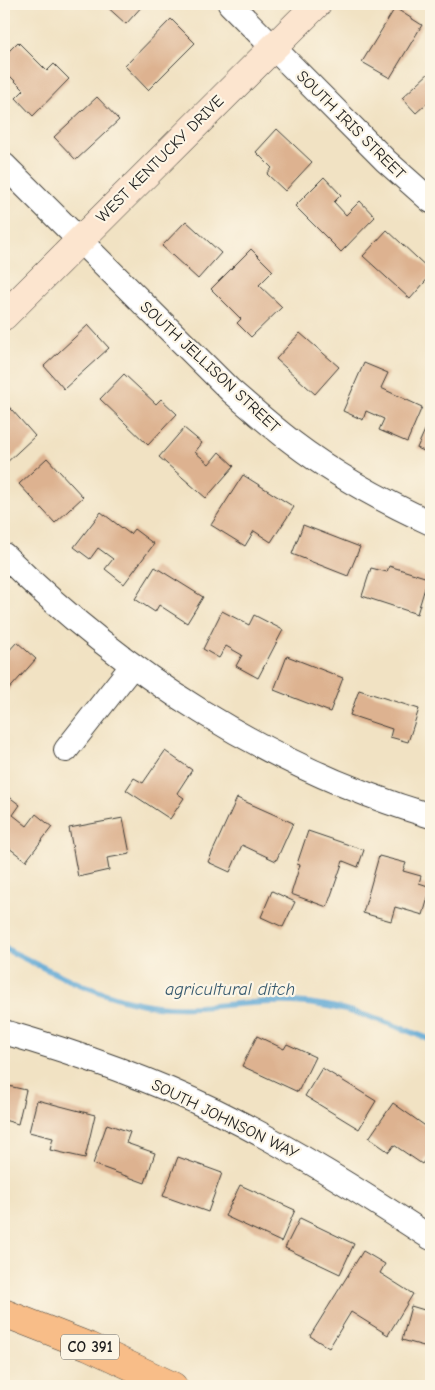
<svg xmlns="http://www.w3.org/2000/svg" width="435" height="1390" font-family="'Comic Neue',sans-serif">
<rect width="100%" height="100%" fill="#fcf5e5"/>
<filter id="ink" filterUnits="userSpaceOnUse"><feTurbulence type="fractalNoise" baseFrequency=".02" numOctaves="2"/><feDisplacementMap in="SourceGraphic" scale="10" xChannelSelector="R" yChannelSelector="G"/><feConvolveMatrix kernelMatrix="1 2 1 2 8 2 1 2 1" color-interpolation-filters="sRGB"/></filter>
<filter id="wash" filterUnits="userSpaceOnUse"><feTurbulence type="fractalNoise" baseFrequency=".0096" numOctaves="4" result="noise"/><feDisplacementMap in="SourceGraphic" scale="20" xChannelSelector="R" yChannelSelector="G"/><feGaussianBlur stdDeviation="1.12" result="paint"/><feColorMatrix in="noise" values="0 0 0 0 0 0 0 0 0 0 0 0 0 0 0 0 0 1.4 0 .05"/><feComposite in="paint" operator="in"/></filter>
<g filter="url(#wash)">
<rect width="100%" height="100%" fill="#f1e2c3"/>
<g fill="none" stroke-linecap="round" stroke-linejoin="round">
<path stroke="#5da7d5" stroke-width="6" d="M4,948C52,972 102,999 156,1006C202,1011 247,1000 293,1002C341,1004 387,1022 431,1040"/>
</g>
<g id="blocks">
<path fill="#ddb290" d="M104,4H144L126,24Z
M395,8L422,25L390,78L362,62Z
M171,19L195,43L148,90L125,66Z
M18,42L47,71L54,64L69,79L33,116L16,98L24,90L11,77L4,84V56Z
M431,71V109L426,104L416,113L402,98Z
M97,97L119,120L76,160L54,137Z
M277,129L312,162L285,191L267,174L272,168L256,152Z
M324,177L341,195L334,202L346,215L360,201L375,217L341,252L295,206Z
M186,221L221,253L198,279L162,246Z
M387,230L431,271V275L410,299L363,256Z
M251,249L273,271L259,285L282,307L251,337L237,323L241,319L211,289Z
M88,325L109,348L64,389L44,366Z
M300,333L339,367L315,394L276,359Z
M364,363L388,373L381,388L422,407L407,442L379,430L384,419L366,411L363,420L343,411Z
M124,374L156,404L161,399L177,414L148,445L100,399Z
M4,401L35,436L4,465Z
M429,421L431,422V454L417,448Z
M184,428L202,443L195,452L209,464L219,452L234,466L206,498L159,457Z
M47,458L83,497L55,523L19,484Z
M243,475L294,507L271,542L254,531L245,546L211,525Z
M101,512L130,534L134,529L154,544L124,584L105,569L113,559L98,548L90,559L74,547Z
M303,525L360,547L348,576L292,554Z
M389,566L428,578L417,614L362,596L371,568L387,572Z
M155,567L203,597L187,623L159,605L155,612L135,599Z
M222,611L249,625L254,615L283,630L258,678L236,666L242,655L226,646L219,658L203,649Z
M17,642L36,659L5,694L4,693V652L6,654Z
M287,656L343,678L330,712L274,690Z
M359,690L419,709L408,742L390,737L392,729L350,715Z
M165,751L192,770L177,793L184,798L170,819L126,790L134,778L143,783Z
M4,793L20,805L13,815L27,826L36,814L52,827L26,861L4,844Z
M237,798L293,823L276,861L242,845L230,872L208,862Z
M123,818L130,854L107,858L109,870L78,877L69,828Z
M308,831L364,850L358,867L343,861L327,907L291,894L300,865L297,864Z
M379,856L406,863L403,871L421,876L419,883L431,887L423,915L395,907L391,921L363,913Z
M272,891L295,902L283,927L261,917Z
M257,1036L284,1049L287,1044L315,1057L298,1092L242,1066Z
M322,1068L376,1101L359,1129L305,1096Z
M4,1085L26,1090L18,1124L4,1120Z
M37,1100L95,1115L85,1158L50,1150L53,1138L29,1132Z
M393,1103L431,1130V1151L422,1164L394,1145L389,1152L369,1138Z
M107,1124L130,1132L126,1143L155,1153L145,1183L93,1164Z
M178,1157L222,1173L208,1212L163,1196Z
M240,1185L295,1210L281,1242L225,1216Z
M300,1218L354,1244L340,1274L285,1248Z
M363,1251L385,1264L380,1273L413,1294L388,1335L351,1312L329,1348L310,1336Z
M411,1306L431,1312V1348L402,1340Z"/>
</g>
</g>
<g filter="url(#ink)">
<use href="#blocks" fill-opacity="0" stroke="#3c3a35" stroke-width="1"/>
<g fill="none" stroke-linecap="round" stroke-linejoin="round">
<defs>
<path id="street" d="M230,4L386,161L431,201
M4,165L231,391C251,408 271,426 292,442C335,475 383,501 431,523
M4,555C123,673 270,768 431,816
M66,750L133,665
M4,1032C77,1053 148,1078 216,1111C291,1148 361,1192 431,1238"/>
<path id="secondary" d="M4,316L317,4"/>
<path id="primary" d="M4,1313L88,1346L173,1386"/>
</defs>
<use href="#street" stroke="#3c3a35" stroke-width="26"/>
<use href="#secondary" stroke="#3c3a35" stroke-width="29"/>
<use href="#primary" stroke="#3c3a35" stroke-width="29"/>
<use href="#street" stroke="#fff" stroke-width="24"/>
<use href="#secondary" stroke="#fce5cf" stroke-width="28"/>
<use href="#primary" stroke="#f8bd88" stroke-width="28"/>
</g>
</g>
<g text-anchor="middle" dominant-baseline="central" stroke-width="4.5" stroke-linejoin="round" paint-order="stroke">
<rect fill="#fcf5e5" stroke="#5f5d58" stroke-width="1" x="61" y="1334.5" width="58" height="25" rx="4"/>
<g font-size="15" font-weight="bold" fill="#1c1c1c">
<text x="90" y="1347">CO 391</text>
</g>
<g font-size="16" fill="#1c1c1c" stroke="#fcf5e5">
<text transform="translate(351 125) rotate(45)">SOUTH IRIS STREET</text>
<text transform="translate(160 159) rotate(-45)">WEST KENTUCKY DRIVE</text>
<text transform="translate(210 367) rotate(43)">SOUTH JELLISON STREET</text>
<text transform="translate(225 1119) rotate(26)">SOUTH JOHNSON WAY</text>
</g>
<g font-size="18" font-style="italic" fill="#395b6f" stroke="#fcf5e5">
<text x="230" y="989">agricultural ditch</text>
</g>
</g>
<rect width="435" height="1390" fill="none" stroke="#fcf5e5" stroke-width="20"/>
</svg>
